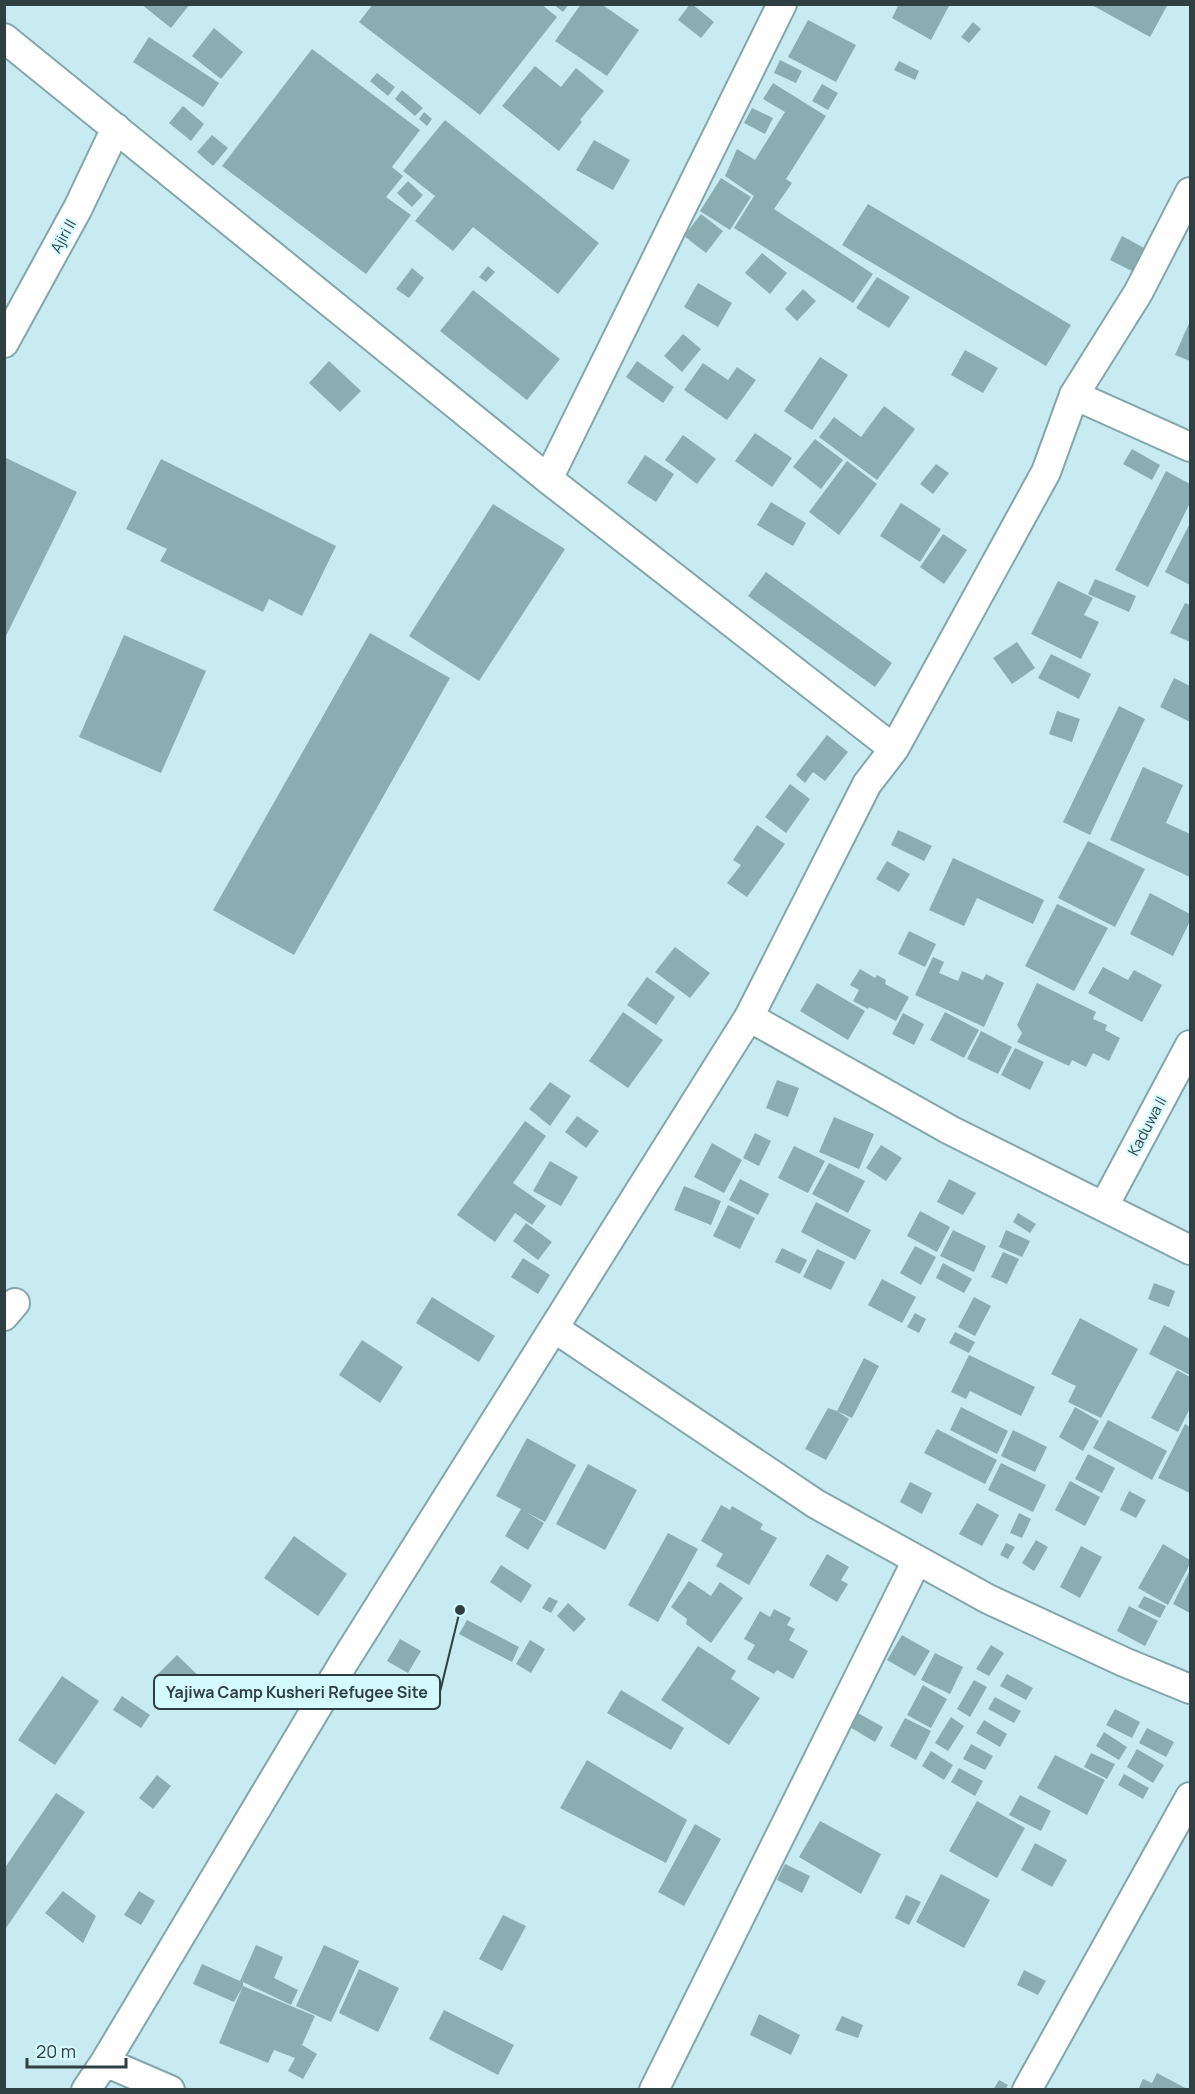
<svg xmlns="http://www.w3.org/2000/svg" width="1195" height="2094" font-family="Manrope,sans-serif">
<rect width="100%" height="100%" fill="#c7ebf0"/>
<path fill="#8aadb2" d="M141,4H190L171,28Z
M373,4H541L557,17L480,115L359,22Z
M553,4H569L563,12Z
M581,4H601L639,30L607,76L555,41Z
M690,4H692L714,22L701,38L678,20Z
M899,4H950L931,40L892,18Z
M1090,4H1168L1150,37Z
M808,20L856,45L836,82L788,57Z
M973,22L981,29L969,43L961,37Z
M214,28L243,52L221,79L192,56Z
M149,37L219,83L203,107L133,62Z
M312,49L420,130L392,167L403,176L386,197L411,215L366,274L222,166Z
M780,60L802,71L796,83L774,73Z
M899,61L919,71L915,80L894,70Z
M535,66L561,87L576,68L604,91L580,120L582,122L559,151L502,106Z
M377,73L395,87L388,96L370,81Z
M773,83L826,116L786,179L792,183L774,209L873,274L853,303L734,228L754,196L725,176L737,149L755,160L785,112L763,99Z
M822,84L838,93L828,110L812,101Z
M402,90L423,108L415,116L395,99Z
M183,106L204,124L191,141L169,123Z
M752,108L773,118L765,134L744,123Z
M424,112L432,119L427,126L419,119Z
M445,120L599,243L558,294L473,227L453,251L415,221L435,196L403,171Z
M212,135L228,148L213,166L197,152Z
M594,140L630,160L613,190L576,170Z
M721,178L751,197L730,230L700,211Z
M408,181L423,195L412,207L397,193Z
M868,204L1071,325L1046,366L842,245Z
M701,214L723,231L706,253L684,236Z
M1122,236L1146,249L1134,272L1110,260Z
M762,253L787,273L770,294L745,273Z
M488,266L495,272L486,282L479,277Z
M412,268L424,278L409,298L396,289Z
M877,277L910,297L889,328L856,308Z
M698,283L732,303L718,327L684,307Z
M803,289L816,301L797,321L785,309Z
M473,290L560,359L527,400L440,331Z
M1190,321V361L1175,355Z
M683,334L701,349L682,372L664,356Z
M965,350L998,368L983,393L951,375Z
M820,357L848,375L812,430L784,411Z
M329,361L361,391L340,412L309,383Z
M637,361L674,387L663,403L626,377Z
M703,363L728,380L737,367L756,380L727,420L684,390Z
M884,406L915,429L877,480L819,437L834,417L861,437Z
M755,433L792,458L772,487L735,461Z
M683,435L716,459L697,484L665,460Z
M815,439L843,460L821,489L793,467Z
M1132,449L1160,465L1152,480L1123,464Z
M645,455L674,474L656,502L627,483Z
M4,457L77,492L4,640Z
M161,459L336,546L302,616L269,599L263,612L160,561L167,549L126,529Z
M847,461L877,484L839,535L809,512Z
M936,464L949,473L933,494L920,484Z
M1166,471L1190,484V503L1148,587L1115,570Z
M771,502L806,523L793,546L757,525Z
M901,503L941,529L920,562L880,536Z
M493,504L565,549L479,681L409,636Z
M1190,523V585L1165,572Z
M943,534L967,550L944,584L920,567Z
M766,572L892,663L875,687L748,596Z
M1095,579L1136,596L1129,612L1088,594Z
M1058,581L1093,598L1084,615L1099,622L1081,659L1031,634Z
M1185,603L1190,605V642L1170,633Z
M370,633L450,678L294,955L213,910Z
M124,635L206,671L161,773L79,737Z
M1017,642L1035,668L1012,684L993,658Z
M1051,654L1091,674L1079,699L1038,678Z
M1174,678L1190,686V722L1160,707Z
M1119,706L1145,719L1090,835L1063,822Z
M1057,711L1080,719L1072,742L1049,734Z
M827,735L848,752L825,781L813,772L805,783L796,775Z
M1143,767L1183,785L1166,823L1190,834V877L1110,840Z
M790,784L810,799L786,833L765,817Z
M757,825L785,844L747,897L727,883L741,865L733,860Z
M898,830L932,846L924,861L891,845Z
M1088,841L1145,869L1115,927L1058,898Z
M953,858L1044,900L1033,924L977,898L964,926L929,910Z
M887,861L910,874L899,892L876,879Z
M1150,893L1190,914V921L1173,956L1130,934Z
M1057,904L1108,928L1074,991L1025,966Z
M909,931L936,944L925,967L898,954Z
M675,947L710,973L690,998L655,972Z
M933,957L944,962L939,973L958,981L962,971L983,980L986,974L1004,983L984,1027L915,995Z
M1103,967L1128,980L1134,970L1162,985L1142,1022L1088,993Z
M860,969L875,978L877,975L886,980L885,984L909,997L896,1021L869,1007L868,1009L853,1001L859,990L850,985Z
M647,977L675,997L656,1025L627,1005Z
M817,983L865,1011L848,1040L800,1011Z
M1037,983L1096,1012L1093,1019L1107,1025L1105,1030L1120,1038L1109,1061L1093,1053L1086,1067L1072,1060L1069,1066L1017,1042L1022,1033L1017,1025Z
M623,1012L663,1040L628,1088L589,1061Z
M945,1012L979,1030L964,1058L930,1040Z
M903,1013L924,1024L914,1045L892,1034Z
M981,1031L1012,1047L998,1074L967,1059Z
M1015,1048L1044,1062L1030,1090L1001,1075Z
M777,1080L799,1088L788,1117L766,1108Z
M550,1082L571,1096L550,1126L529,1109Z
M577,1116L599,1131L586,1148L565,1132Z
M834,1117L874,1134L859,1169L819,1152Z
M525,1121L546,1136L513,1183L546,1206L532,1225L515,1213L495,1242L457,1215Z
M755,1133L771,1141L759,1166L743,1158Z
M712,1143L742,1160L724,1193L694,1177Z
M881,1145L902,1158L886,1181L866,1168Z
M794,1146L825,1161L808,1193L778,1178Z
M550,1161L578,1177L561,1206L533,1191Z
M829,1163L865,1181L848,1213L812,1194Z
M740,1179L769,1194L758,1215L729,1200Z
M949,1179L976,1193L963,1215L937,1202Z
M684,1186L721,1201L711,1225L674,1210Z
M816,1202L871,1230L855,1260L801,1232Z
M728,1205L755,1218L740,1249L713,1236Z
M920,1211L950,1227L937,1252L907,1236Z
M1018,1213L1036,1224L1030,1233L1013,1222Z
M526,1223L552,1242L538,1260L513,1241Z
M953,1230L986,1246L974,1272L940,1256Z
M1006,1230L1030,1241L1022,1257L999,1247Z
M915,1246L936,1257L921,1285L900,1273Z
M782,1248L807,1260L800,1274L775,1262Z
M817,1249L845,1262L831,1290L803,1277Z
M1003,1252L1019,1259L1007,1284L991,1277Z
M523,1258L550,1275L538,1294L511,1277Z
M943,1263L972,1279L964,1293L936,1278Z
M882,1279L916,1297L902,1323L868,1305Z
M1154,1283L1175,1291L1169,1307L1148,1299Z
M432,1297L495,1336L479,1362L416,1323Z
M974,1297L991,1306L975,1336L958,1327Z
M915,1313L926,1319L919,1333L907,1327Z
M1080,1318L1138,1349L1101,1418L1068,1402L1076,1386L1051,1374Z
M1164,1325L1190,1339V1375L1149,1354Z
M955,1332L975,1342L969,1353L949,1343Z
M362,1340L403,1367L380,1403L339,1375Z
M969,1355L1035,1387L1021,1416L970,1391L966,1399L951,1392Z
M864,1358L879,1366L852,1418L837,1411Z
M1177,1370L1190,1377V1408L1178,1432L1151,1418Z
M961,1407L1008,1431L997,1454L950,1430Z
M1075,1407L1099,1421L1083,1451L1059,1437Z
M828,1408L837,1411L849,1419L826,1460L805,1449Z
M1108,1420L1167,1451L1152,1480L1093,1448Z
M1185,1424L1190,1427V1493L1158,1478Z
M937,1429L997,1460L985,1484L924,1453Z
M1013,1430L1047,1447L1035,1472L1001,1456Z
M527,1438L576,1465L545,1522L526,1512L544,1523L528,1550L505,1536L521,1509L496,1496Z
M1088,1454L1115,1468L1102,1493L1075,1479Z
M1001,1463L1046,1485L1033,1512L988,1490Z
M588,1464L637,1490L605,1550L556,1524Z
M1070,1481L1100,1497L1085,1526L1055,1510Z
M910,1482L932,1493L922,1514L900,1502Z
M1129,1491L1146,1500L1136,1518L1120,1510Z
M977,1503L999,1515L982,1546L959,1534Z
M721,1505L730,1510L732,1506L763,1524L760,1529L777,1538L749,1585L716,1566L723,1554L701,1541Z
M1019,1513L1031,1519L1022,1538L1010,1533Z
M668,1533L698,1549L658,1622L628,1605Z
M294,1536L347,1574L318,1616L264,1578Z
M1036,1540L1048,1547L1034,1571L1022,1563Z
M1006,1543L1015,1547L1008,1559L1000,1555Z
M1163,1544L1190,1560V1564L1168,1605L1138,1588Z
M1081,1546L1102,1557L1080,1598L1060,1587Z
M827,1554L849,1567L841,1580L848,1584L837,1602L809,1585Z
M501,1565L532,1585L521,1603L490,1582Z
M1190,1570V1613L1173,1604Z
M689,1581L711,1596L720,1582L743,1598L711,1643L686,1624L687,1619L671,1607Z
M1144,1596L1166,1606L1160,1618L1138,1607Z
M549,1597L558,1601L551,1613L542,1608Z
M568,1603L586,1619L574,1632L557,1616Z
M1129,1606L1158,1621L1145,1646L1117,1631Z
M774,1609L791,1618L787,1625L795,1629L789,1640L808,1651L793,1679L777,1670L774,1674L747,1659L755,1645L744,1639L760,1611L770,1617Z
M467,1620L519,1647L512,1662L459,1634Z
M902,1635L930,1651L915,1676L887,1660Z
M400,1639L421,1651L408,1673L387,1661Z
M530,1640L545,1649L531,1673L516,1664Z
M991,1645L1004,1653L989,1676L976,1669Z
M698,1646L736,1671L731,1679L760,1698L729,1745L661,1700Z
M935,1653L963,1667L950,1694L921,1680Z
M177,1655L206,1683L186,1703L157,1675Z
M1007,1674L1033,1688L1026,1700L1000,1686Z
M62,1676L99,1701L55,1765L18,1740Z
M974,1680L987,1687L970,1717L957,1709Z
M923,1685L947,1699L931,1728L907,1715Z
M621,1690L684,1728L671,1750L607,1713Z
M122,1696L150,1715L141,1728L113,1710Z
M995,1697L1021,1711L1014,1723L988,1709Z
M1115,1709L1140,1722L1132,1738L1106,1725Z
M856,1712L883,1727L875,1742L848,1726Z
M951,1717L964,1726L948,1751L935,1743Z
M905,1718L931,1731L916,1760L890,1746Z
M984,1720L1007,1734L1000,1747L976,1733Z
M1147,1728L1174,1742L1166,1757L1139,1743Z
M1104,1732L1127,1747L1119,1760L1096,1746Z
M971,1744L993,1756L985,1770L963,1759Z
M1137,1749L1164,1765L1153,1783L1127,1767Z
M931,1751L953,1765L944,1780L922,1766Z
M1091,1753L1115,1764L1107,1779L1084,1767Z
M1055,1755L1105,1780L1087,1815L1037,1788Z
M587,1760L687,1820L666,1863L560,1808Z
M959,1768L983,1781L975,1796L951,1782Z
M1124,1774L1149,1788L1143,1799L1118,1785Z
M157,1775L171,1786L153,1809L139,1798Z
M56,1793L85,1812L4,1931V1869Z
M1020,1795L1051,1811L1041,1831L1009,1815Z
M977,1801L1025,1828L997,1878L949,1851Z
M820,1821L881,1854L861,1894L799,1857Z
M695,1824L721,1839L684,1906L658,1892Z
M1035,1843L1067,1860L1052,1887L1021,1870Z
M785,1864L810,1876L802,1893L777,1880Z
M941,1874L990,1900L964,1948L916,1922Z
M63,1891L96,1916L83,1943L45,1913Z
M139,1891L155,1901L141,1925L124,1915Z
M906,1895L921,1902L909,1925L895,1918Z
M503,1915L526,1926L502,1971L479,1959Z
M256,1945L283,1957L274,1978L298,1990L291,2005L243,1982V1986L315,2016L302,2045L317,2054L303,2079L288,2071L295,2058L274,2050L268,2063L219,2043L243,1986L234,2002L193,1984L202,1964L240,1981Z
M324,1945L359,1961L331,2022L296,2006Z
M359,1969L399,1988L378,2032L339,2013Z
M1024,1970L1046,1981L1038,1995L1017,1985Z
M444,2010L514,2045L498,2075L429,2039Z
M759,2014L800,2035L791,2055L750,2035Z
M842,2016L863,2025L858,2038L835,2030Z
M1157,2073L1189,2090H1138L1143,2079L1152,2083Z
M999,2080L1008,2085L1005,2090H993Z"/>
<g fill="none" stroke-linecap="round" stroke-linejoin="round">
<defs>
<path id="minor" d="M4,38L548,479L894,749
M4,343L78,208L116,128
M1074,395L1190,447
M548,479L782,4
M749,1017L950,1130L1190,1250
M1104,1206L1190,1045
M4,1316L15,1303
M554,1328L816,1504L988,1599L1124,1662L1190,1689
M105,2062L170,2090
M86,2090L105,2062L344,1662L749,1017L867,784L894,749L1046,472L1074,395L1138,293L1190,192
M654,2090L917,1560
M1027,2090L1190,1797"/>
</defs>
<use href="#minor" stroke="#83a6ab" stroke-width="32"/>
<use href="#minor" stroke="#fff" stroke-width="28"/>
</g>
<g text-anchor="middle" dominant-baseline="central" stroke-width="4.5" stroke-linejoin="round" paint-order="stroke">
<g font-size="15" fill="#303f41" stroke="#d4f9fe">
<text transform="translate(63 236) rotate(-61)">Ajiri II</text>
<text transform="translate(1147 1126) rotate(-62)">Kaduwa II</text>
</g>
</g>
<path fill="none" stroke="#303f41" stroke-width="2" d="M460 1610L440 1692"/>
<circle fill="#303f41" stroke="#d4f9fe" stroke-width="2" cx="460" cy="1610" r="6"/>
<rect fill="#d4f9fe" stroke="#303f41" stroke-width="2" x="154" y="1675" width="286" height="34" rx="6"/>
<g font-size="16" text-anchor="middle" font-weight="bold" fill="#303f41">
<text x="297" y="1698">Yajiwa Camp Kusheri Refugee Site</text>
</g>
<rect width="1195" height="2094" fill="none" stroke="#303f41" stroke-width="12"/>
<path d="M27 2058v9h99v-9" fill="none" stroke="#303f41" stroke-width="3"/>
<text x="36" y="2058" font-size="18" fill="#303f41" stroke="#d4f9fe" stroke-width="4.5" paint-order="stroke">20 m</text>
</svg>
